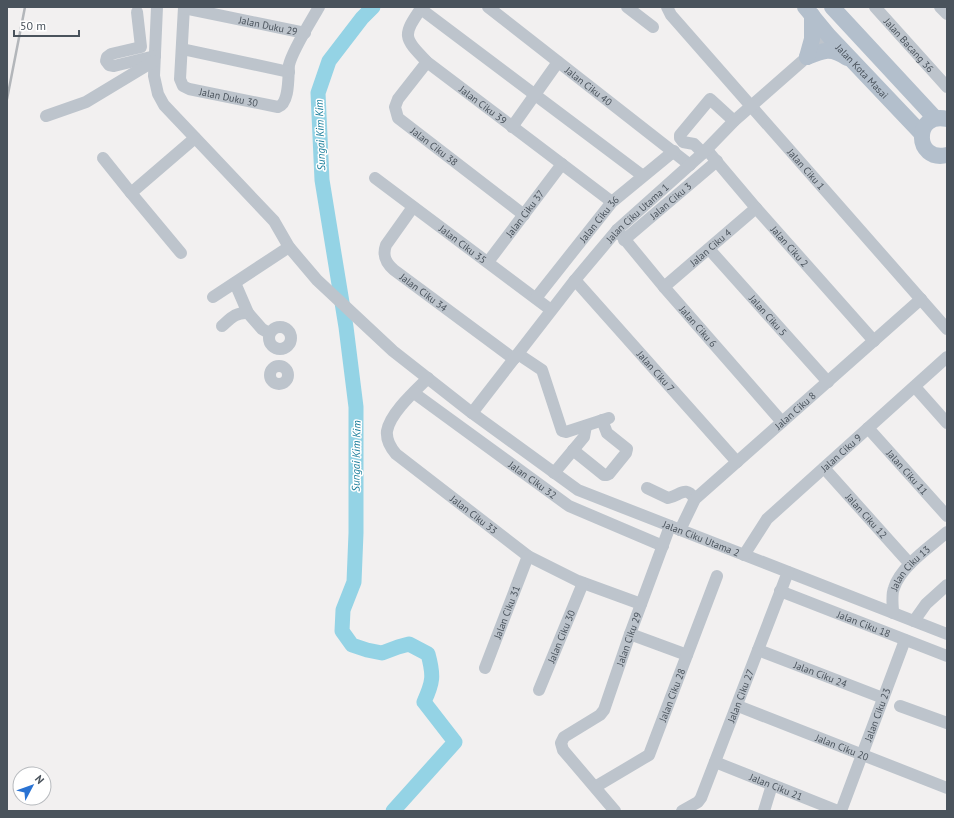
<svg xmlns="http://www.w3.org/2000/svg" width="954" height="818" font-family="'PT Sans',sans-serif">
<rect width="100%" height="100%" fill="#f2f0f0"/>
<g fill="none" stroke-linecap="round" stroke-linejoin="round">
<path stroke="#94d3e5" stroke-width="15" d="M373,7L362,18L329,61L318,93L322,180L346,327L356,407V533L354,582L343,610L342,631L352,645L367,650L382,653L398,647L409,644L428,654C434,676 433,682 424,702L455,742L393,811"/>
<g stroke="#bdc4cc" stroke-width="12">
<path id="s1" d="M157,7L154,76L158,94L164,105L274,221L289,247L317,280L393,351L472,413L578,490L947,634"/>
<path id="s2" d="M184,7L180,79L183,86L189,89L278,107C290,103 288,76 289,65C292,51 311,21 319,7"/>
<path id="s3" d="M422,7C402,36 403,37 427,62L612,202"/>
<path id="s4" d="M488,7L690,165"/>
<path d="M627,7L653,27"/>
<path id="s5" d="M667,7L671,15L947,329"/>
<path id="s6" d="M875,7L947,87"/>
<path d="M940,7L947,14"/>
<path id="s7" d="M184,8L305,33"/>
<path d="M421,9L643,176"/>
<path d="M137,12L141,47L111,54L107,57L106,61L109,65L114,66L155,56"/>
<path d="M182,49L289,72"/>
<path id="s8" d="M427,62L398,99L395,107L398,118L524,215"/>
<path d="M46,116L86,102L154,61"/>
<path d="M512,127L558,62"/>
<path id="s9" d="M707,150L756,208L874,341"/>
<path d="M703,153L694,144L683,142L680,138V135L710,99L734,121"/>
<path d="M103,158L131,193L195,138"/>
<path id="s10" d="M375,178L551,310"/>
<path d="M131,193L181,253"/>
<path id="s11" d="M413,207L386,245C382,256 386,263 394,270L514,359"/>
<path id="s12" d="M617,230L664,287L782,422"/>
<path id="s13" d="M624,240L717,161"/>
<path id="s14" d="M709,249L828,382"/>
<path id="s15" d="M488,262L562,164"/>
<path id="s16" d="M575,280L737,462"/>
<path id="s17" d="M664,287L756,208"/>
<path d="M213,297L289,247"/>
<path id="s18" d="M536,298L612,202L674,151"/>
<path d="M248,313L262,329L269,333"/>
<path d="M222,326C231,318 236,312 248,313L235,283"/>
<circle cx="280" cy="338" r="11"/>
<path d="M518,354L542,370L562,431L566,432L609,418"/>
<circle cx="279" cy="375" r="9"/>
<path id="s19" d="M428,378C416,390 390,413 387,431C386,440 390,447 396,454L528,556L578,581L641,604"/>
<path d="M915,387L947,423"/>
<path id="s20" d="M414,393L569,506L663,546"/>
<path id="s21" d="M472,413L575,280L617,230L703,153L734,121L807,57L829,36"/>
<path id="s22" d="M868,428L947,516"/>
<path d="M573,450L604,475H607L609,474L626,453L627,449L607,433L602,420"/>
<path id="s23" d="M824,468L910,564"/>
<path d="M554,473L584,437L586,426"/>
<path d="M647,488L668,498C681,495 685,485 695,499"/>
<path id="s24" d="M680,530L695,499L921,299"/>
<path id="s25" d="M744,555L767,519L947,357"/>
<path id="s26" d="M780,591L947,656"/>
<path id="s27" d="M893,613C893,606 891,595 894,588C901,566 930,547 947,532"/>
<path d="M914,621L926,604L947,585"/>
<path d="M630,634L687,655"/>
<path id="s28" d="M758,650L883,698"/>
<path id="s29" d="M485,668L528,556"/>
<path id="s30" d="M539,690L583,583"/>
<path id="s31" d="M738,706L947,788"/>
<path d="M900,706L947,723"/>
<path id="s32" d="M715,762L838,811"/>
<path id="s33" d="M595,787L649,755L717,576"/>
<path id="s34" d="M615,811L563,750L561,743L564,737L600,715L604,710L630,634L670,526"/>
<path id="s35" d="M682,811L698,802L701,798L788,572"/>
<path d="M764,811L772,785"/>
<path id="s36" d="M841,811L905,640"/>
</g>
<g stroke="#b3bfcc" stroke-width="16">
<path id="s37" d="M805,7L829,36L922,134"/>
<path d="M832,7L935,118"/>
<path d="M807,57C824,50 831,47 847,58"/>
<path d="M807,57L812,39V15"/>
<path d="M947,119C913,111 914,163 947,155"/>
</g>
<path stroke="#b3b6ba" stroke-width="2.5" d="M7,99L25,7"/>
</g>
<g text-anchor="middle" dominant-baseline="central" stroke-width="3" stroke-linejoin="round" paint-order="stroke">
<g font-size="10" fill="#4a535c" stroke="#fff">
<text stroke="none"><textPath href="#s7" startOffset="86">Jalan Duku 29</textPath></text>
<text stroke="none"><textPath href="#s6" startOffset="51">Jalan Bacang 36</textPath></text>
<text stroke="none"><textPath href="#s37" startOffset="86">Jalan Kota Masai</textPath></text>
<text stroke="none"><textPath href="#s4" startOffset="128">Jalan Ciku 40</textPath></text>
<text stroke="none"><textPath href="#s2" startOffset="127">Jalan Duku 30</textPath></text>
<text stroke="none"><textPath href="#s3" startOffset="136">Jalan Ciku 39</textPath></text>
<text stroke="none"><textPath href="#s8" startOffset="113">Jalan Ciku 38</textPath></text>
<text stroke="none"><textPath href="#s5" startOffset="214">Jalan Ciku 1</textPath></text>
<text stroke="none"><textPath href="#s13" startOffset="61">Jalan Ciku 3</textPath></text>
<text stroke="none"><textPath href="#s15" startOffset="61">Jalan Ciku 37</textPath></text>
<text stroke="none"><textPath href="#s21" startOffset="260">Jalan Ciku Utama 1</textPath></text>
<text stroke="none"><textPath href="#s18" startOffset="101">Jalan Ciku 36</textPath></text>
<text stroke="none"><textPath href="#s10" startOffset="110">Jalan Ciku 35</textPath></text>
<text stroke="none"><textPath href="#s9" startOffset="127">Jalan Ciku 2</textPath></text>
<text stroke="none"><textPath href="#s17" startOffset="61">Jalan Ciku 4</textPath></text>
<text stroke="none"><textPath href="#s11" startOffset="112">Jalan Ciku 34</textPath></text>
<text stroke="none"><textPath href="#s14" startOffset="89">Jalan Ciku 5</textPath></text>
<text stroke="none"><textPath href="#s12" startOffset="126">Jalan Ciku 6</textPath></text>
<text stroke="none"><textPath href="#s16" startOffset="122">Jalan Ciku 7</textPath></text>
<text stroke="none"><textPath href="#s24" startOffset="168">Jalan Ciku 8</textPath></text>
<text stroke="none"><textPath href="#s25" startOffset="142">Jalan Ciku 9</textPath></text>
<text stroke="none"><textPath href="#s22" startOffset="59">Jalan Ciku 11</textPath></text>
<text stroke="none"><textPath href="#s20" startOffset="147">Jalan Ciku 32</textPath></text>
<text stroke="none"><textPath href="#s19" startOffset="192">Jalan Ciku 33</textPath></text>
<text stroke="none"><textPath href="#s23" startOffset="64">Jalan Ciku 12</textPath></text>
<text stroke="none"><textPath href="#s1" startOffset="801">Jalan Ciku Utama 2</textPath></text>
<text stroke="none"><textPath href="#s27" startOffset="51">Jalan Ciku 13</textPath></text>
<text stroke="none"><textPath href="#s29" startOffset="60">Jalan Ciku 31</textPath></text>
<text stroke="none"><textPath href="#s26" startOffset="90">Jalan Ciku 18</textPath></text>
<text stroke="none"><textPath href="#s30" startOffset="58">Jalan Ciku 30</textPath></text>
<text stroke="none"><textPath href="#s34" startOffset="218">Jalan Ciku 29</textPath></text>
<text stroke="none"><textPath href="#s28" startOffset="67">Jalan Ciku 24</textPath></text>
<text stroke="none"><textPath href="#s33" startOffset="127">Jalan Ciku 28</textPath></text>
<text stroke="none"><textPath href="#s35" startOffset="133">Jalan Ciku 27</textPath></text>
<text stroke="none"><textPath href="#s36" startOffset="103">Jalan Ciku 23</textPath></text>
<text stroke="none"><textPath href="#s31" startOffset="112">Jalan Ciku 20</textPath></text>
<text stroke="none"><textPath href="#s32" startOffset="66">Jalan Ciku 21</textPath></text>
</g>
<g font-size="11" font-style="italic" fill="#197c99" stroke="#fff">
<text transform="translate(320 135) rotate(-92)">Sungai Kim Kim</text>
<text transform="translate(356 456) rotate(-89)">Sungai Kim Kim</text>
</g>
</g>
<rect width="954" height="818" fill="none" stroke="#4a535c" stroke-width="16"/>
<g transform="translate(32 786) rotate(49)"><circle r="19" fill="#ffffff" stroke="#b7babe"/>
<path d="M0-3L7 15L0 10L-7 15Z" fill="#2a73d3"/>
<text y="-6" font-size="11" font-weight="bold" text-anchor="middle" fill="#4a535c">N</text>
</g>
<path d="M14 30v6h65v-6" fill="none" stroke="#4a535c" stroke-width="2"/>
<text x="20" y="30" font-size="12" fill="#4a535c" stroke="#ffffff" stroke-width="3" paint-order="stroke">50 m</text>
</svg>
